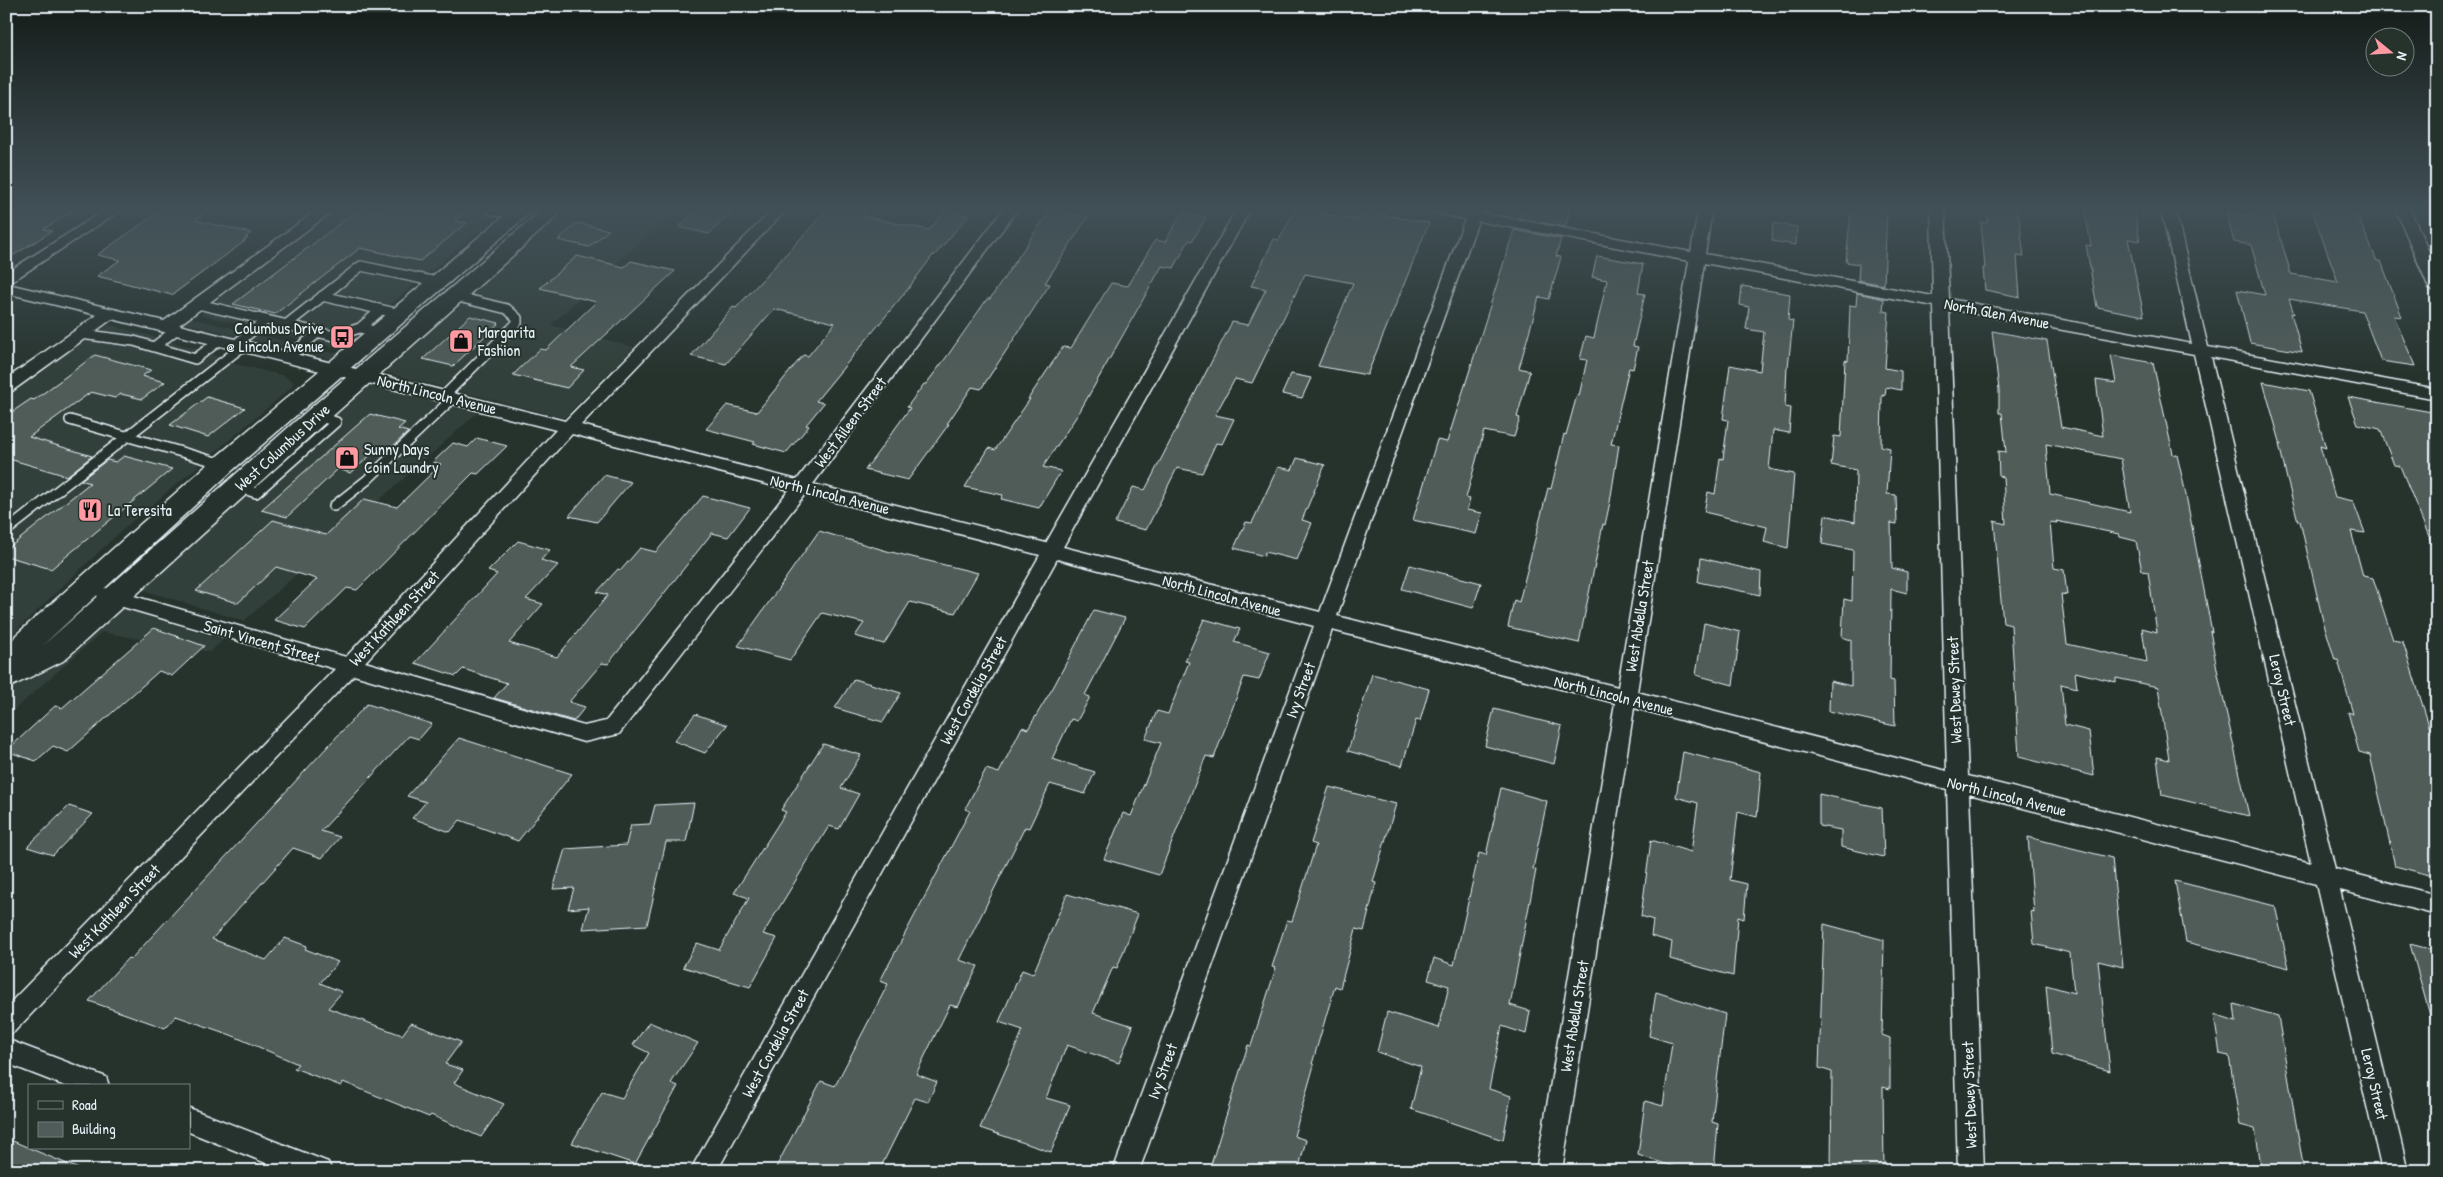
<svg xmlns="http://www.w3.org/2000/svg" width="2443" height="1177" font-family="'Patrick Hand',sans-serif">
<rect width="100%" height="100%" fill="#26332d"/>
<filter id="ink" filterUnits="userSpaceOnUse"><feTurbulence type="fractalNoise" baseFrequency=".02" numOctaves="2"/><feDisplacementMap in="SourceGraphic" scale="10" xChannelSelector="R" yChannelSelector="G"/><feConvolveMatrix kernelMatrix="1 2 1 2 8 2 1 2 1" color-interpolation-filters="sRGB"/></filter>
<g filter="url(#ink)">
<path fill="#333f3a" d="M336,210H504L338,348L201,315L212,302L245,275Z
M513,210H527L347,363L184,323L191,318L332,353L344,351Z
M550,210H674L551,325L634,347L564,418L367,368Z
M110,325L198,349L236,364L285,376L294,382L291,388L121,531L6,640V393L83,339Z
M352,381L477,413L244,621L123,584Z
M103,602L223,640L210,652L102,632L6,717V691Z"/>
<path fill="#505c59" stroke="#e8f1f8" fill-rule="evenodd" d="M6,210H74L44,229L52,231L6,260Z
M162,210H210L195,220L251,233L245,237L248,238L243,241H245L172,295L97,276L120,260L97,255Z
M358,210H469L455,221L467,223L420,261L360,248L275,314L233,304Z
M698,210H734L709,234L679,227Z
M827,210H868L862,216L929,230L945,211L969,215L935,255H933L908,289L816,401L824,403L806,425L809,426L786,453L753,444L755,442L706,429L727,405L757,412L803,355L808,356L835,323L774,309L726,364L691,356L733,307L736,308Z
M1050,210L1088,217L1045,283L1050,284L981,389L972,387L947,424H949L908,480L865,470L910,408L907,407L924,384H926L948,355L987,299H990Z
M1295,210H1324L1322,214L1359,220L1363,211L1429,223L1367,375L1318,366L1353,283L1305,274L1252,383L1235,379L1215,415L1234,419L1222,444L1216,443L1202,473L1177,468L1146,530L1115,523L1133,487L1145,490L1232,322L1248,325L1266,289L1251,286L1274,239L1279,240Z
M1521,210H1570L1565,227L1518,218Z
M1851,210H1887L1884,285L1858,280L1859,264L1846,262Z
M1987,210H2018L2024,257L2017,256L2020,297L1985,290L1983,268H1985L1981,222L1988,223Z
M2085,210H2134L2140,241L2128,239L2144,316L2097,307L2086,245L2091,246Z
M2252,210H2272L2291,274L2338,282L2312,210H2355L2377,261H2381L2402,317L2394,316L2415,366L2381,361L2362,311L2289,299L2294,314L2291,313L2302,352L2250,343L2237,290L2265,295L2251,245L2234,242L2226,212L2251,216Z
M1182,213L1206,218L1192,241L1189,240L1174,268L1162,266L1080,411L1043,467L1061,471L1039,508L1001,499L1003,495L965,487L989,448L995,450L1030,399H1028L1063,347L1071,348L1111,283L1128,286L1155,240L1165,242Z
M577,223L609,230L589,247L558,240Z
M1773,223L1797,227L1796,245L1772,241Z
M1514,230L1561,239L1556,256L1561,257L1549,299L1539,297L1519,368L1530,371L1517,417L1520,418L1514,437L1484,431L1466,498L1470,499L1467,510L1482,513L1476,534L1413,520L1437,440L1447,442Z
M577,256L624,267L631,261L675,271L571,367L584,370L567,388L513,375L540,349L546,350L596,302L540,288Z
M1597,256L1643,264L1638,293L1645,294L1633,346L1638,347L1633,369L1629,368L1611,444L1619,445L1610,502L1605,525L1603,524L1579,643L1508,627L1514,600L1519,602L1548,488L1551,489L1564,434L1566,435L1577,395L1579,396L1587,360L1580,359L1586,336L1594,338L1607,280L1592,277Z
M1742,286L1790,294L1788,320L1793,321L1788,367H1787L1785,407L1791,408L1789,433L1773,430L1769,469L1794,474L1788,548L1764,542L1767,527L1704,512L1708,492L1715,494L1720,458L1723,459L1728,420L1723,419L1730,365L1760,371L1764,332L1746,329L1749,307L1740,305Z
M1857,293L1884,299L1883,311L1889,312L1885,368L1901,371V390L1886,387L1885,396L1882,395L1881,446L1890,448L1887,494L1896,495L1897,524L1891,523L1892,568L1907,572V593L1891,589L1890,680L1894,681L1895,726L1829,711L1830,681L1851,686V640L1842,637L1844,599L1852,601L1853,550L1822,544L1825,515L1855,522L1856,470L1831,465L1834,436L1841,437L1845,360L1848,361L1850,305L1856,306Z
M470,316L499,323L453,366L423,359Z
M1992,331L2047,341L2061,427L2103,436L2096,380L2116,383L2111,355L2153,363L2173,454L2177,455L2185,490L2212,632L2210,631L2218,674L2249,816L2162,795L2157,757L2169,760L2158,687L2116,678V682L2075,672L2077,688L2061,684L2065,725L2089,731L2094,776L2019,757L2011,625L2003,623L1994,521L2006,524L2003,477L1999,476L1998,451L2006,452L2002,413H1999V390ZM2046,444L2121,459L2130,512L2050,494ZM2056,521L2119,534L2120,537L2136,541L2142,571L2148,572L2157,632L2142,628L2147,662L2067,644L2061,594L2067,595L2064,570L2054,568L2050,522L2057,523Z
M95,355L151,370L142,376L165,382L142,399L121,394L115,398L91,392L29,437L92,456L67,476L6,458V416L31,399L34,400Z
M1291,374L1311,378L1302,398L1282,394Z
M2263,382L2309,391L2326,448L2320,446L2335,497L2353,501L2365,533L2351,531L2363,576L2373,578L2393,640L2403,642L2431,732L2437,733V877L2395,866L2370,755L2359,752L2348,712L2353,714L2338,660H2335L2322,617L2300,521H2298L2287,479L2279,444L2281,445Z
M207,397L245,408L208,437L170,425Z
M2348,397L2437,413V556L2400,466L2394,465L2380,429L2358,424Z
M370,414L405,423L398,429L408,432L386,453L376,450L351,473L338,469L287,517L261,510Z
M477,438L507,446L478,474L473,473L357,590L347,588L305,629L274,620L317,579L276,567L238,603L196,591L273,520L326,535L364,499L397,507L441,464L433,462L453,443L468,447Z
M124,456L172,469L51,569L6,556V550L90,483L81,480L107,460L116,462Z
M1297,458L1325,465L1302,520L1312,523L1297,560L1265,552L1264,556L1234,548L1246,522L1252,523L1278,467L1292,470Z
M604,475L631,482L597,522L569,516Z
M703,496L750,508L728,537L712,533L608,664L602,663L569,702L585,707L574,721L494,698L507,683L463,669L456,676L415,663L497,574L488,571L518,541L550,550L541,560L558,565L526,599L543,604L509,643L557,657L608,595L597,592L618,569L621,570L640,548L656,552Z
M819,531L887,551L978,573L955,613L910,602L884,644L855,636L864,623L822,613L790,660L738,646Z
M1701,558L1761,572L1760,595L1698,582Z
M1410,565L1481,583L1473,608L1402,589Z
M1094,610L1125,618L1085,695L1090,697L1077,721L1071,719L1052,759L1095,772L1085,794L1050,784L1029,828L1025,827L959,960L978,966L958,1007L950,1005L916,1074L937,1082L928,1102L915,1098L879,1171H774L821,1081L835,1086L888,984L880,981L970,811L965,809L986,769L999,773L1022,727L1028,729L1054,686Z
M1204,619L1240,629L1234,642L1270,652L1259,680L1244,677L1214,758L1206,756L1159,875L1104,859L1123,813L1131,816L1161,743L1145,739L1157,711L1168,714L1189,662L1185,661Z
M1704,623L1740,632L1733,685L1696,675Z
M154,628L204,646L172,676L159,671L68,752L53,746L36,761L6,751L55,706L62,708Z
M1372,674L1429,689L1420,721L1416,720L1402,766L1348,751Z
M854,679L901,693L883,722L835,708Z
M367,704L432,724L419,739L409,736L321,831L340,837L322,858L293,848L212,939L266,960L285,938L307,946L305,949L338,962L320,983L342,992L328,1008L402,1035L411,1023L461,1042L445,1064L463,1070L454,1083L504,1104L481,1137L431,1115L429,1117L343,1082L341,1086L294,1068L298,1064L231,1035L176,1016L165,1028L89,1001L128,958L131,959Z
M1494,709L1562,726L1554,764L1485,746Z
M695,714L727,725L705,753L674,741Z
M459,738L572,774L518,841L460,820L450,832L412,818L426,802L407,796Z
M823,744L861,755L841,788L859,794L839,829L829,826L763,934L777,938L750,987L683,967L697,943L719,950L749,898L734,893L786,812L781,810Z
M1683,752L1761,772L1757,817L1738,812L1730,880L1747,884L1744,919L1738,917L1733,976L1670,959L1672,942L1651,936L1653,920L1641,916L1651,840L1691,852L1698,803L1676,797Z
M1329,787L1396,804L1373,882L1376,883L1364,931L1356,929L1340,988L1335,986L1312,1064L1314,1065L1294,1136L1306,1140L1298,1171H1209L1248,1045L1251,1046L1276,968L1272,967L1287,920L1292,921L1316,845L1311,843Z
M1501,788L1547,801L1533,869L1536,870L1510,1005L1530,1011L1526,1034L1502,1026L1489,1089L1511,1096L1503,1140L1411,1109L1421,1067L1377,1052L1387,1012L1439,1028L1449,986L1428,980L1434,958L1454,965L1479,853L1486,855Z
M1819,794L1882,808L1884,857L1841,847V830L1819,826Z
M694,803L686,842H666L647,925L583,929L589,907L568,909L574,888L553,889L565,849L626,845L631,825L650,824L655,805Z
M69,806L93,814L53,855L27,847Z
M2028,837L2112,858L2123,967L2098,961L2110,1071L2052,1054L2046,985L2074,993L2070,953L2034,944L2031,911L2034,912Z
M2175,881L2275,906L2289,968L2186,942Z
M1067,894L1138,914L1117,968L1113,967L1093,1013L1133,1026L1119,1063L1067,1045L1046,1098L1070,1105L1051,1152L980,1128L1023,1030L999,1022L1022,970L1033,974Z
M1824,924L1884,940L1882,1035L1890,1038V1089L1883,1087L1884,1171H1831L1832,1072L1819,1068Z
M2410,944L2437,951V1018L2431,1019Z
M1656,992L1725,1014L1712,1122L1718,1124L1714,1171H1687L1638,1155L1645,1101L1663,1106L1672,1043L1649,1036Z
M2234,1004L2278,1016L2304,1171H2262L2255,1129L2240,1125L2229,1056L2220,1054L2214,1015L2236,1022Z
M649,1022L698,1043L671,1083L678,1086L635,1164L572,1143L602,1092L622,1098L649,1053L633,1045Z
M6,1138L29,1148L84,1171H6Z"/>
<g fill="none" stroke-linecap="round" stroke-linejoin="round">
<defs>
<path id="lane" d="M491,210L518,214
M322,296L400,314
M198,304L334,336L360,328L379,332
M286,325L361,266L437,282
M360,328L381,310
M81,334L134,341L195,359L220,340
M236,344L266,320
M154,347L177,329
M288,357L319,332
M444,396L517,323V318L507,309L454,296
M70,420L223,464
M238,487L256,493L336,422L318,416
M334,506L367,480L453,398
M6,531L243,346"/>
<path id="street" d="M105,210H121L8,284L164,321L317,210H332L330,213L179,325L565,421L772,210H786L581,425L797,480L1003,210H1017L813,484L1046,543L1236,210H1250L1063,547L1320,612L1465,219L1435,213L1433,210H1482L1481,213L1691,252L1698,210H1712L1705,254L1933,296L1931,210H1945L1949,299L2192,344L2161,210H2175L2208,347L2437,389V399L2211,357L2335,869L2437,895V915L2340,890L2408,1171H2382L2316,884L1969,794L1984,1171H1958L1947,789L1634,708L1562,1171H1536L1615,703L1332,630L1139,1171H1113L1314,626L1057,559L717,1171H690L1040,555L805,494L619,734L584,742L354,675L14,1032L6,1036V1007L335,669L99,600L97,595L99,590L106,588L346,657L556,430L112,319L12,391L6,392V379L97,315L6,293V273ZM1478,221L1689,261L1618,687L1337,616ZM1704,263L1934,306L1947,771L1637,692ZM1949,309L2194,354L2311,863L1968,776ZM572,434L789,490L606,721L584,726L365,662Z
M2396,210H2410L2437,270V293L2429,288Z
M6,1039L106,1077L109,1086H65L6,1063Z
M189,1108L328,1162L332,1171H286L189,1132Z"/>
<path id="secondary" d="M511,210H533L233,470L42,646L308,410L542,210H564L326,422L63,661L6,689V650L16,635L215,458Z"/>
</defs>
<use href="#lane" stroke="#e8f1f8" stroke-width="12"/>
<use href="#street" stroke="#e8f1f8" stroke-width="3"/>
<use href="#secondary" stroke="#e8f1f8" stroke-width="3"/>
<use href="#lane" stroke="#26332d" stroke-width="9"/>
<use href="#street" fill="#26332d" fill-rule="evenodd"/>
<use href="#secondary" fill="#26332d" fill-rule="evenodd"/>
</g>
</g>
<linearGradient id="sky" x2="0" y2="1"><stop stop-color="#151c19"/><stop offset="0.56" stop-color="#415057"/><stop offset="1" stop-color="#415057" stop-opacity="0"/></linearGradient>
<rect width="2443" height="374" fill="url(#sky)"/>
<defs>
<symbol id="bus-square" viewBox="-11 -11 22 22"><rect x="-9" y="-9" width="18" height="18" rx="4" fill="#ff9aa2" stroke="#26332d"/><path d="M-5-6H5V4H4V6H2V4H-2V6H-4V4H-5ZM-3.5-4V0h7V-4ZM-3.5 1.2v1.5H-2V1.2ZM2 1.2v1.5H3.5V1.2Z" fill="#111"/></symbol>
<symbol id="shop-square" viewBox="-11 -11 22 22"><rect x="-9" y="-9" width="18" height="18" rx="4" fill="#ff9aa2" stroke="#26332d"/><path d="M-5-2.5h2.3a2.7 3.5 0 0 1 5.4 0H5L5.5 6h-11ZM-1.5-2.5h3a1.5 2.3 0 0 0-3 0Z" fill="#111"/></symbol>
<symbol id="restaurant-square" viewBox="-11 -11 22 22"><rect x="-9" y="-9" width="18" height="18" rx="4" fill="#ff9aa2" stroke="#26332d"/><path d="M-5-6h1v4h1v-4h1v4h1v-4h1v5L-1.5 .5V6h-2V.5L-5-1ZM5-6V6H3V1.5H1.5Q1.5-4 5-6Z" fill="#111"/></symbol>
</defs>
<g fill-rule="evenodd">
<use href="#bus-square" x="328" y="323" width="28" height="28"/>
<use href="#shop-square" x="447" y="327" width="28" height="28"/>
<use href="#shop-square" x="333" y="444" width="28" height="28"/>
<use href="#restaurant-square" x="76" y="496" width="28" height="28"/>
</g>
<g text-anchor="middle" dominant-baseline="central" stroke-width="4" stroke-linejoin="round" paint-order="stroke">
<g font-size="16" fill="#e8f1f8" stroke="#26332d">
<text transform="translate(1997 313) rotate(11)">North Glen Avenue</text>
<text transform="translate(437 394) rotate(14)">North Lincoln Avenue</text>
<text transform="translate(850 422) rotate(-53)">West Aileen Street</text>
<text transform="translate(282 447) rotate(-42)">West Columbus Drive</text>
<text transform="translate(830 494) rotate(14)">North Lincoln Avenue</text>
<text transform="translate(1222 595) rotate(15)">North Lincoln Avenue</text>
<text transform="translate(1639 616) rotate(-81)">West Abdella Street</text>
<text transform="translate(394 618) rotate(-47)">West Kathleen Street</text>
<text transform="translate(262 641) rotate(16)">Saint Vincent Street</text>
<text transform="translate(973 690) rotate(-61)">West Cordelia Street</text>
<text transform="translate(1300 690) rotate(-70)">Ivy Street</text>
<text transform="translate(1954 690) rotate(-92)">West Dewey Street</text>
<text transform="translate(2283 690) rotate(77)">Leroy Street</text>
<text transform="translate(1614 695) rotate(14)">North Lincoln Avenue</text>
<text transform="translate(2007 796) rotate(14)">North Lincoln Avenue</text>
<text transform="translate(114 911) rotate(-46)">West Kathleen Street</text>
<text transform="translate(1574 1016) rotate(-81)">West Abdella Street</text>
<text transform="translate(775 1043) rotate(-61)">West Cordelia Street</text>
<text transform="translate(1162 1071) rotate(-70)">Ivy Street</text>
<text transform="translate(2375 1084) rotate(77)">Leroy Street</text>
<text transform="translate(1969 1095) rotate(-92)">West Dewey Street</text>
</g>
<g font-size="16" fill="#e8f1f8" stroke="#26332d" text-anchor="start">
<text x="324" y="328" text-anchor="end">Columbus Drive<tspan x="324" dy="18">@ Lincoln Avenue</tspan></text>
<text x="478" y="332">Margarita<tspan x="478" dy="18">Fashion</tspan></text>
<text x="364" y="449">Sunny Days<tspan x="364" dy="18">Coin Laundry</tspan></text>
<text x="108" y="510">La Teresita</text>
</g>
</g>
<rect width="2443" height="1177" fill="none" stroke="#26332d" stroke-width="25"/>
<rect x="12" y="12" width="2418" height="1152" fill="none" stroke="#e8f1f8" stroke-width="2" filter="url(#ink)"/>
<rect x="28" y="1084" width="162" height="65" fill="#26332d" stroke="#747f7e"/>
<rect x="38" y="1101" width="25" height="8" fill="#26332d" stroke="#747f7e"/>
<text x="72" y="1110" font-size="15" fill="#e8f1f8">Road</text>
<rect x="38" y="1122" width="25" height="15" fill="#505c59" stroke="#747f7e"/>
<text x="72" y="1134" font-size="15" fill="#e8f1f8">Building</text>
<g transform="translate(2390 52) rotate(108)"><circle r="24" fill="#26332d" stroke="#747f7e"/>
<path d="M0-4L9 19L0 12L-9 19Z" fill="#ff9aa2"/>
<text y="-8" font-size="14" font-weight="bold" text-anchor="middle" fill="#e8f1f8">N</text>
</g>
</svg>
